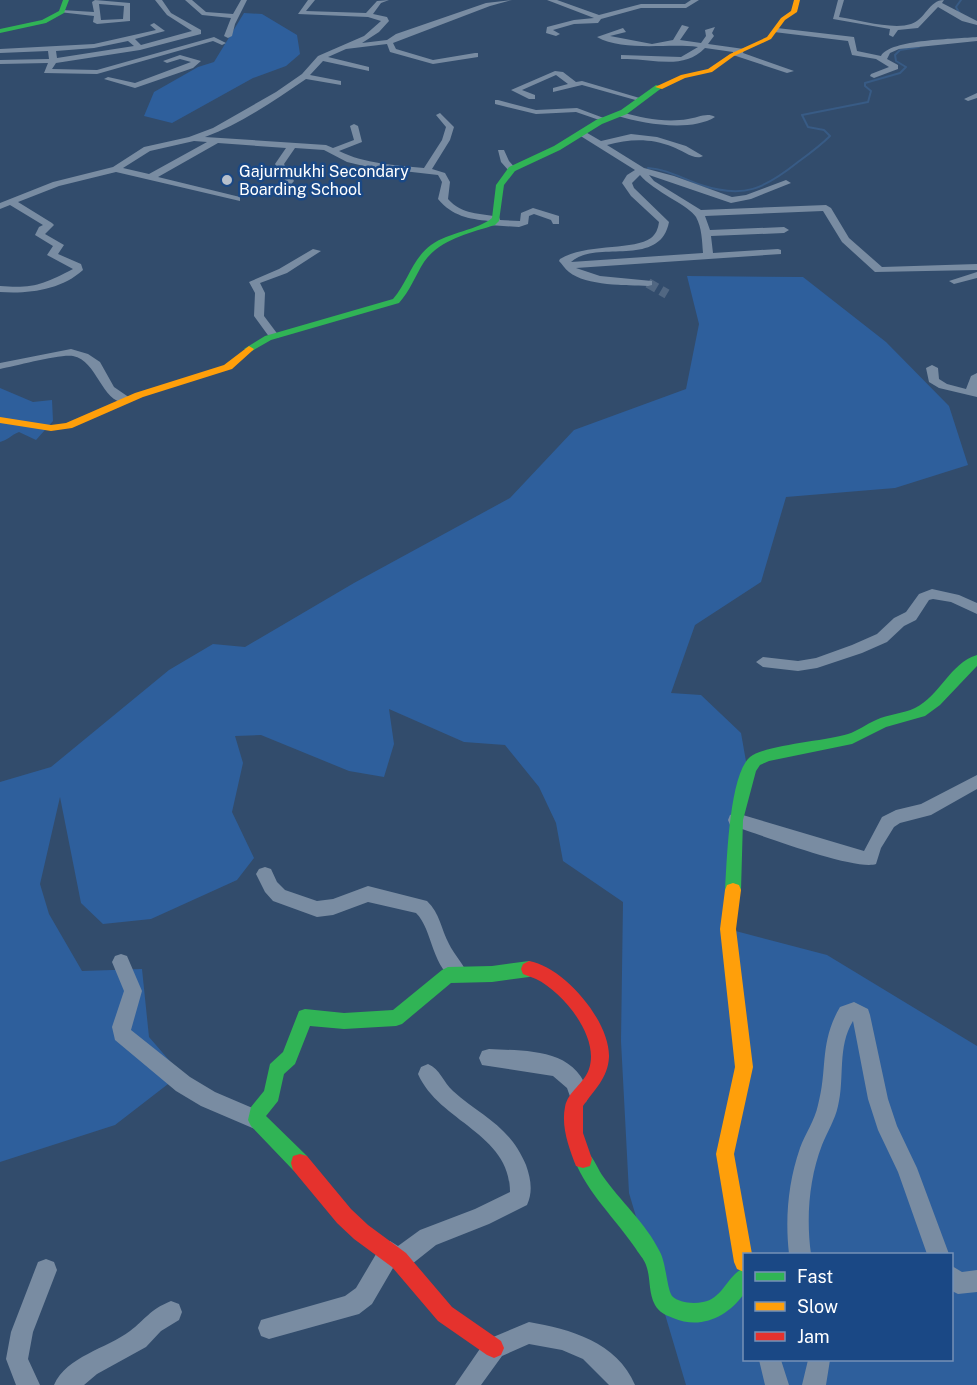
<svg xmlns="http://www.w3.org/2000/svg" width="977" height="1385" font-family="'Public Sans',sans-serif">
<rect width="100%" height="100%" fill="#324c6c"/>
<path fill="#2e5f9c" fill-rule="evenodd" d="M244,13L262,14L297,35L300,54L286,66L253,78L172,123L144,116L154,92L198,67L214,62Z
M687,276L803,277L886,342L949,406L968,465L895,488L786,497L761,582L695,625L671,693L701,695L741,733L747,767L728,929L827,955L977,1046V1385H686L629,1193L621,1041L623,902L563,861L556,823L539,787L505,745L464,742L389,709L394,744L384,777L349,771L261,735L235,736L243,763L232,812L254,858L237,880L151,919L103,924L81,903L60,797L40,884L49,914L82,971L142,969L149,1037L181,1074L115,1125L0,1162V782L51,767L169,670L213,644L245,647L354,583L510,498L574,430L686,389L699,324ZM744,1254H952V1360H744Z
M0,388L33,402L52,400L53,421L36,440L19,432C11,435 8,440 0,442Z"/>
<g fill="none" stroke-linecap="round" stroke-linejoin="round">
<path stroke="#385b85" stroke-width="2" d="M960,14L956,7L961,0
M648,168C667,169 683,179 701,185C744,199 764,189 798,162C809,154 820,146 830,136L824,130L808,127L802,115L868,102L871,91L865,86V83L900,73L906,67L896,61L895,55L900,50L919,47"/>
<path stroke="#516782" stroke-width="10" stroke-dasharray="10 5" stroke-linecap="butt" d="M648,283L667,294"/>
<path fill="#798ca2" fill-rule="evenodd" d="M95,0L130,3V21L97,24L93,22L94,16L59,12L62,10L94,12L92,2ZM99,4L124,6L123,19L101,20Z
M155,0H162L171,13L201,30V34L140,50L56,63L52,69L97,70L214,37L226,43L222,45L213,41L97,74L44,73L48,63L0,64V60L49,59L48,51L0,53V49L94,44L156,30L150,25L154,23L165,31L135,39L141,45L192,31L167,15ZM128,41L134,46L57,58L56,51L94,48Z
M185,0H192L206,12L233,14L241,0H247L235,24L232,36L228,38L224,36L231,18L202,15Z
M308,0H315L306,11L366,13L377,1L389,0L381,3L373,14L387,17L389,21L379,32L362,43L387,40L396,34L486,3L512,0L490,6L393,43L396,49L433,60L475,53H478V57L433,64L390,52L387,44L346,49L328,57L369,67V71L323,61L310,75L341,81V85L306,79C275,100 241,124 205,137L326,145L333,148L354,140L350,126L354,124L358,126L362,142L339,151C365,164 395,165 424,168L442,140L446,127L436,115L440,113L454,127L450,140L432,169L445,173L450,182L448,199C462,215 480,213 499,217L500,220L520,221L521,213L533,208L559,216V224H553L551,220L534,214L529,216L528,224L519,227L489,225V221C469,219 452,216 438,199L442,182L438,175L368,167L347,162L324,150L295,148L284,164L294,181L287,189L282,186L286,181L275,164L286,148L218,143L158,177L240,197V201L116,172L59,186L18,202L52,223L54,225L45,234L64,245L58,254L81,264L83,270C61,290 29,294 0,292V286C33,289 44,284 73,269L47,255L53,246L35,235L39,227L43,225L10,205L0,209V203L53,182L113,167L144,147L189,137L213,128L276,92L302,74L318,56L364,36L381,21L368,17L298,14ZM194,141L207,142L149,174L123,168L150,151Z
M547,0H557L599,15L641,4H685L691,0H699L686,8H641L601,19L598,23L574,24L553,30L560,34L556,36L546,33L547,27L574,20L594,18Z
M838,0H844L839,17C858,20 893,30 911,24C925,20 929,0 944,0L942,3L977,21V25L962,21L938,7L918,28L898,30L893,37L889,35L890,29L833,19Z
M682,25L689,27L680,40L701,43L706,36L705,30L715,27L712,33L714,36L708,44L744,49L743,53L794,71L787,73L733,55V52L705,48C683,71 652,58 624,59H621V55L681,57L698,47C669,43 623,52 597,37L623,28L626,32L610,36L652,44L673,40Z
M777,28L854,37L857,51L881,56C890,39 957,39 977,37V41L899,49L890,53L887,59L898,65V69L874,78L870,76L871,74L889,67L876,59L852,55L848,41L774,32Z
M180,55L201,61L193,68L135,88L104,79L108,77L135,83L191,62L180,59L167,63L163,61Z
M555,71L563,72L576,82L582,81L643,99L639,101L582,85L553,92V88L568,84L556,75L522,90L535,95V99H529L511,90Z
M977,93V98L968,101L964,99Z
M498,100L536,110L577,108L609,120L605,122L576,112L536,114L495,104V100Z
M621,112C643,118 665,123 688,119C697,118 707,112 715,117C691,132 644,124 618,116L617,114Z
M582,130L601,141L631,134L657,137L686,146L703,156C695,161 682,150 673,147C650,138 630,139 607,145L644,168L674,176L732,197L746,195L786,180L791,183L751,199L731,203L649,175L654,181L701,210L826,205L831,208L849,238L882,267L977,264V270L875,272L842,242L823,211L705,216L710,230L784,227L789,230L784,233L711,236L713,253L778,249L781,250V254L576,268L600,276L652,281V285L648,286C627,285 586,286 569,272C565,269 562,264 559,261L560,259C586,243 633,251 651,238C656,234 658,229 659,222L631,196L622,183L627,175L635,170L579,135V131ZM640,175C653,191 690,206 696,217C702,228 702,241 703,253L571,262C596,239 660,269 669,222L634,188L632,183Z
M498,150H504L509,161L516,169L515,171H509L501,162Z
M313,249L321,251L287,273L260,283L265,293L264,316L279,336L278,338H270L254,316L255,293L249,282L279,269Z
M977,272V278L954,284L949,281Z
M71,349L88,354L100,362L114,387L130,398V402C102,408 99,361 73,356C59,354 16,366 0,369V363Z
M932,365L938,368L939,379L947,384L966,389L971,376L977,373V397L939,388L929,382L926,368Z
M932,589L959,595L977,603V614L951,602L933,599L929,600L916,620L904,626L887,642L862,653L817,668L798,671L763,667L756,662L763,657L798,661L816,658L852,645L877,634L894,618L906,612L919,594Z
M977,775V789L931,815L900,823L894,827L881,848L876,864C856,871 761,835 736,827L730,825L728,820L730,815L736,813L864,851L882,817L896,810L921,804Z
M265,867L271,869L277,882L285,890L317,901L333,899L368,886L427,901C440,913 441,929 449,944C454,954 462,962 467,973L464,979L458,981C432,972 433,929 416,913L368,902L333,915L317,917L273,901L265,892L256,874L259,869Z
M121,954L127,956L142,991L131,1030L190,1077L215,1092L264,1113L267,1120L264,1127L257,1130L201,1106L176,1091L115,1040L112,1027L124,991L112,962L115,956Z
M854,1002L868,1009L870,1015L888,1099L897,1126L917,1168L949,1254H927L898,1172L878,1130L868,1099L853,1021C837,1047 845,1078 838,1106C835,1120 827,1132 822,1145C809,1179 806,1218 811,1254H789C785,1218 788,1183 800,1148C805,1134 815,1120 818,1105C828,1068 819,1043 840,1007Z
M489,1049C528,1051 577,1048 589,1095L586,1102L579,1105L572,1102L567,1088L553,1076L482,1065L479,1058L482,1051Z
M428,1064C440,1069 443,1082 453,1091C482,1117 509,1125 526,1165C531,1179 533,1192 527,1205L489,1224L436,1245L407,1268L399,1271L393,1268L372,1304L359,1314L269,1339L261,1336L258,1328L261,1320L345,1296L356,1288L382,1244L390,1241L398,1246L420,1230L475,1209L510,1192C510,1133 439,1122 418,1074L421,1067Z
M46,1259L54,1262L57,1270L33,1332L28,1359L40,1385H16L6,1359L11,1332L38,1262Z
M952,1266L962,1272L977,1270V1292L958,1294L952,1291Z
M171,1301L179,1304L182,1312L179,1320L161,1331L146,1347L97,1374L84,1385H54C67,1356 106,1349 130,1331C146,1319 149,1310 171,1301Z
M529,1322C570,1329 617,1342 635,1385H609L583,1359L562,1350L529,1344L502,1356L481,1385H455L486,1340Z
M759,1360H781L789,1385H765Z
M808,1360H830L826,1385H802Z"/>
<path fill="#30b455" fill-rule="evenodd" d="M63,0H69L64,13L46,23L0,33V29L42,20L59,11Z
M656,85L663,87L627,114L602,124L560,150L515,171L504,185L499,221L495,225C470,233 440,239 424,262C415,276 410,291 399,303L271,340L252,351L244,349L265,336L393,299C408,282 412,259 431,245C449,232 478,230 492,218L496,185L509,167L554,146L596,120L621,110Z
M977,655V666L940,705L925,716L886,727L852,744L769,761L760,765L756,771L743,820L741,890L739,895L733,897L727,895L725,890C727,862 729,775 750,757C764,745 826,741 848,734C858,731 866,724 876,720C888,714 903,714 915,708C940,696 950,663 977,655Z
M529,961L535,964L537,969L535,974L529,977L492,982L451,983L402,1024L396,1026L344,1029L310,1026L295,1064L284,1074L278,1101L266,1116L307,1156L309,1163L307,1170L300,1172L293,1170L251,1126L248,1120L251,1107L264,1091L270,1064L283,1052L299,1011L305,1009L344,1013L393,1010L442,970L448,967L492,966Z
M583,1150C593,1154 596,1166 602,1175C620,1201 646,1223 660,1252C666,1263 667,1289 672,1296C679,1303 693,1304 703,1302C723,1299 727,1275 744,1268V1294C727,1317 701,1330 673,1318C665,1315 659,1312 655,1305C648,1292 651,1278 646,1265C644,1259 639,1254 636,1249C615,1218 588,1194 574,1159L576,1152Z"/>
<path fill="#ff9f0a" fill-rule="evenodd" d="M794,0H800L797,12L785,20L771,39L734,56L712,72L685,78L662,89L655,87L681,75L708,69L730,54L767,37L781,18L791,11Z
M249,346L254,349L252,351L232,369L143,397L72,428L51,431L0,423V417L51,425L66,423L135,393L224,365Z
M733,883L739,885L741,890L736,929L753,1067L734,1154L752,1254H744V1272L737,1269L734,1262L716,1154L735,1067L720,929L725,890L727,885Z"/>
<path fill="#e5322d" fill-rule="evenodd" d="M529,961C564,967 610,1021 609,1057C608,1078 594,1090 583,1106V1133L592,1159L590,1166L583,1168L576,1166C569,1148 561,1127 565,1107C568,1091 584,1084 589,1069C600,1037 563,992 536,979C532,977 527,976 523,974L521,969L523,964Z
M300,1154L307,1156L351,1209L368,1225L406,1253L452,1307L501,1341L504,1348L501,1355L494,1358L487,1355L438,1321L392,1267L354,1239L337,1223L293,1170L291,1163L293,1156Z"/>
</g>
<circle fill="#b7c0cc" stroke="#1a4885" stroke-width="2" cx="227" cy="180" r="6"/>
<g text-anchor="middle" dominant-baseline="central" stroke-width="5" stroke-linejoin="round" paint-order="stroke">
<g font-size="16" fill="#fff" stroke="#1a4885" text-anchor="start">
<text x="239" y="171">Gajurmukhi Secondary<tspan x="239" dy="18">Boarding School</tspan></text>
</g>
</g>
<rect x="743" y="1253" width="210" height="108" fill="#1a4885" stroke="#7691b6" stroke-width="1.5"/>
<rect x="755" y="1272" width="30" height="9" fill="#30b455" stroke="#7691b6" stroke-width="1.5"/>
<text x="797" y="1283" font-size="18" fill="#ffffff">Fast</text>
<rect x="755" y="1302" width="30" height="9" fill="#ff9f0a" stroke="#7691b6" stroke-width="1.5"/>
<text x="797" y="1313" font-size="18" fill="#ffffff">Slow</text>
<rect x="755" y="1332" width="30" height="9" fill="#e5322d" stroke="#7691b6" stroke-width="1.5"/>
<text x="797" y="1343" font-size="18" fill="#ffffff">Jam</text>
</svg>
